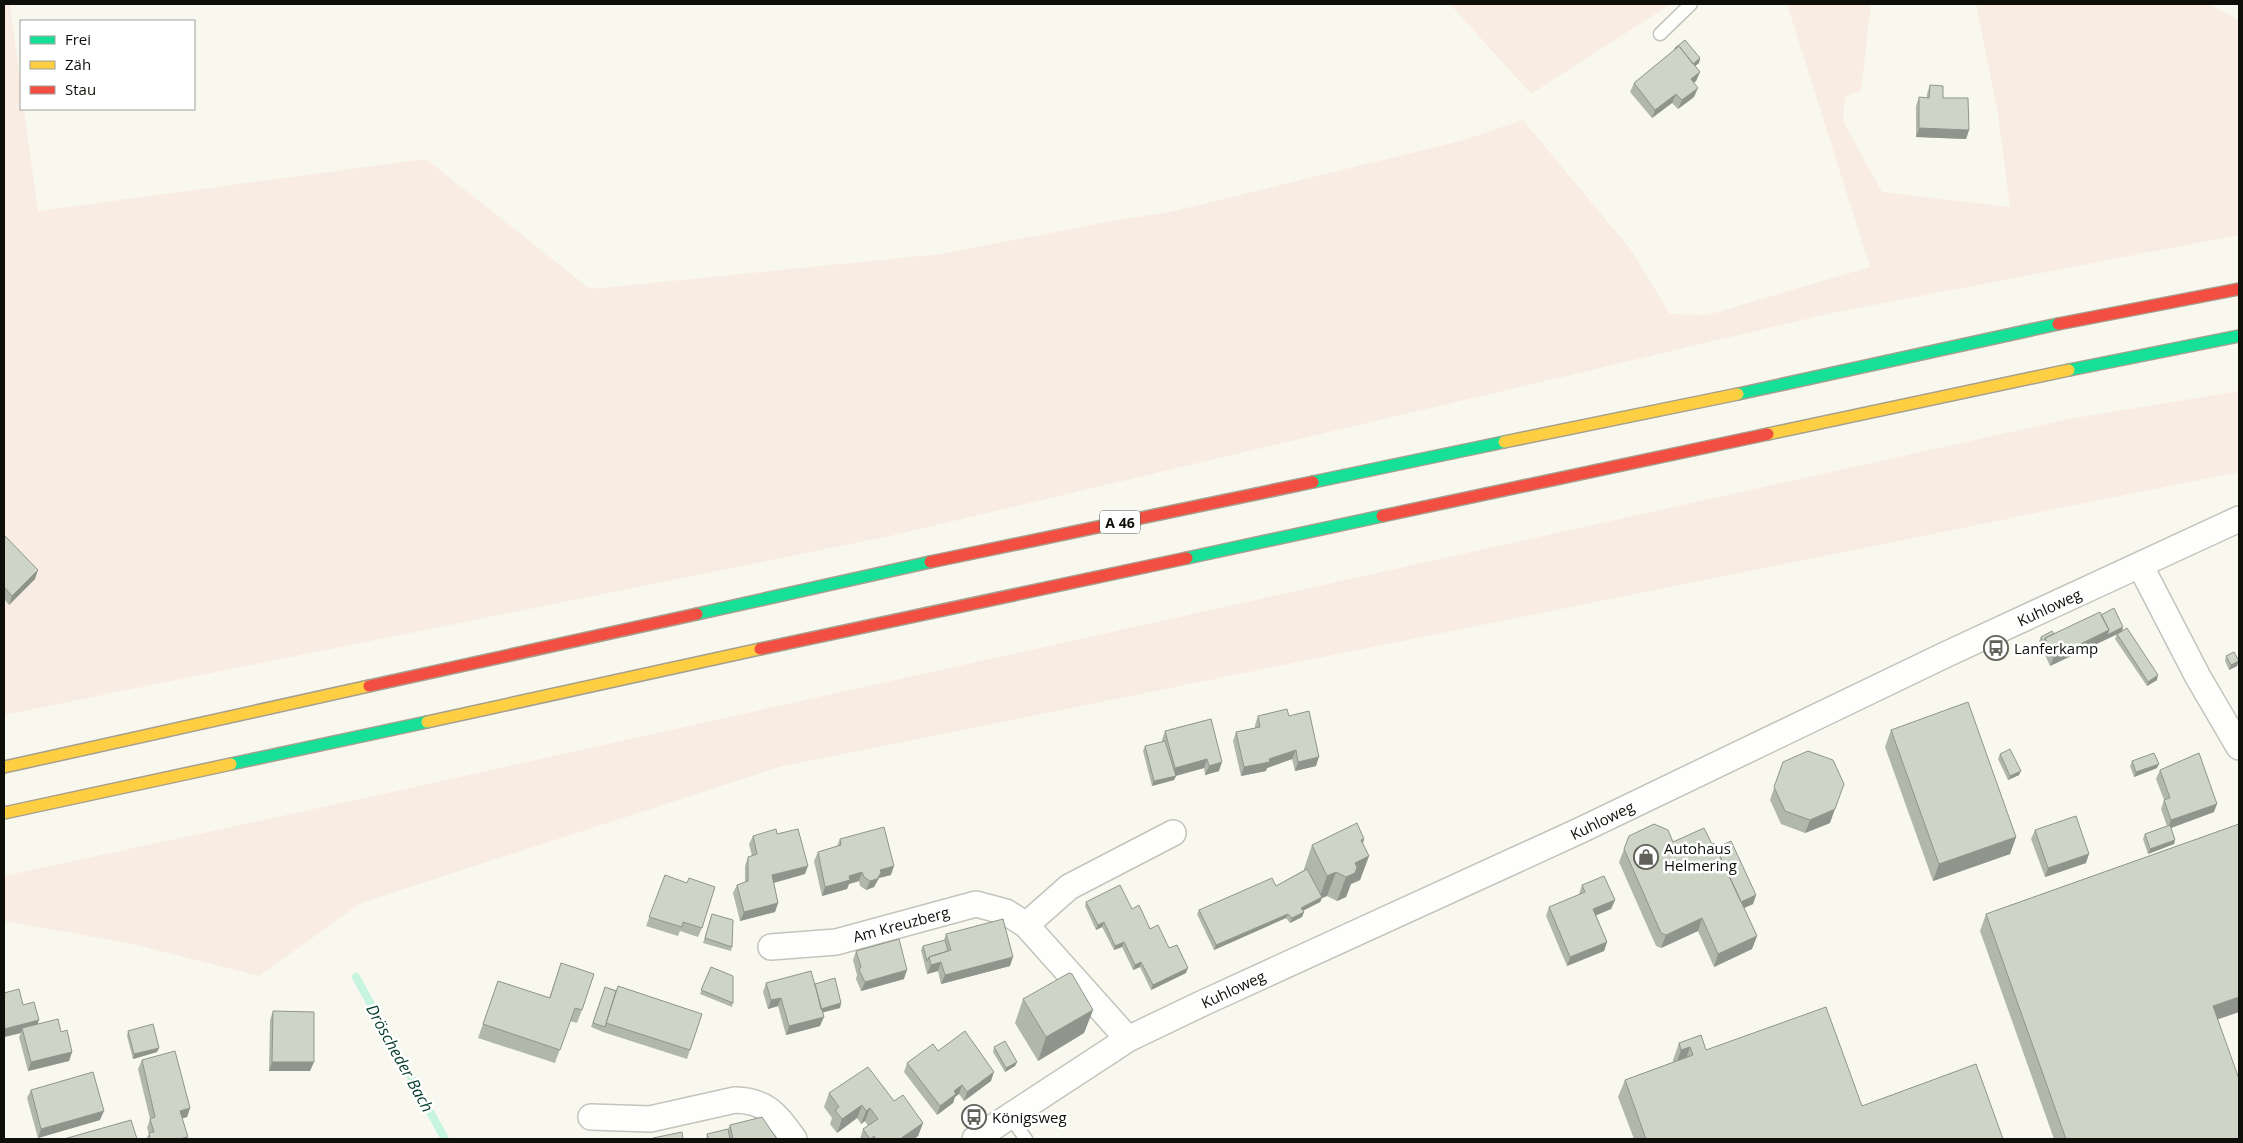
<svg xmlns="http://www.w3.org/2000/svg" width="2243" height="1143" font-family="'Open Sans',sans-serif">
<rect width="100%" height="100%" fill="#f8f8ef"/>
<path fill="#f9ece2" d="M4,4H10L21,88V109H24L38,211L426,159L590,289L941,254L1112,221L1170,212L1464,140L1523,120L1631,250L1670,314L1707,315L1870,267L1787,4H1871L1861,91L1845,96L1843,121L1882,192L2010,207L1998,114L1976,4H2208L2239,20V235L1832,313L890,536L4,715Z
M1450,4H1671L1531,94Z
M2239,391V472L779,767L361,903L259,976L128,943L4,921V876L369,797L2069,419Z"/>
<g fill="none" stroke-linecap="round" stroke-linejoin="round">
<path stroke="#c6f4de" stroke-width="8" d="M356,977L445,1139"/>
<defs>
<path id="lane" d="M1660,34L1691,4
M1009,1116L1026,1139"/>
<path id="street" d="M2140,565L2198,677L2239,747
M1026,925L1069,887L1173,833
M771,947L836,942L976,904L1006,912L1026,925L1128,1039
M591,1117L650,1119L735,1100C768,1101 776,1115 794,1139
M975,1139L1128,1039L1203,1003L1579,831L1947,654L2239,519"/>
<path id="fast" d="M2069,370L2239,336
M1738,394L2058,324
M1313,482L1504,442
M1187,558L1382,516
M697,614L930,562
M231,764L427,722"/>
<path id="slow" d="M1768,434L2069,370
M1504,442L1738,394
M427,722L760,649
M4,767L369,686
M4,813L231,764"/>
<path id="jam" d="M2058,324L2239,289
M1382,516L1768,434
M930,562L1313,482
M760,649L1187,558
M369,686L697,614"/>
</defs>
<use href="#lane" stroke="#c4c4bc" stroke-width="15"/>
<use href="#street" stroke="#c4c4bc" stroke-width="28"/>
<use href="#fast" stroke="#a79f8d" stroke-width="14"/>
<use href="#slow" stroke="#a79f8d" stroke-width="14"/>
<use href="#jam" stroke="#a79f8d" stroke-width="14"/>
<use href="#lane" stroke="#fefefd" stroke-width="12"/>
<use href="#street" stroke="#fefefd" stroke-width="25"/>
<use href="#fast" stroke="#16e098" stroke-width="11"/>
<use href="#slow" stroke="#ffcf43" stroke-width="11"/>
<use href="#jam" stroke="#f24e42" stroke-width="11"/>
</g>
<path fill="#b1b7ab" d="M1675,48L1700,58L1699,63L1695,66L1700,72L1696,81L1694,83V97L1678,109L1672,103L1652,118L1630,92L1634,83L1674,50Z
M1930,85L1969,130L1966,139L1916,137V106L1919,97L1927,98V94Z
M4,535L35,579L9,605L4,599Z
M2101,615L2122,631L2157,680L2147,686L2115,639L2117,634L2119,633L2050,666L2039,641L2041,637L2054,634Z
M2226,656L2237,666L2229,670L2225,661Z
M1258,716H1289L1316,766L1295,771L1292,759L1267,768L1266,771L1241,776L1233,741L1236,732L1255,728V725Z
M1211,719L1219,771L1205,775L1204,768L1176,776L1174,780L1152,786L1143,751L1145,746L1162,742V740L1165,731Z
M1891,730L2016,837L2010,854L1933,881L1885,747Z
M2000,754L2019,775L2008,780L1998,759Z
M2132,761L2157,768L2134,777L2130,766Z
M1783,762L1830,823L1805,833L1781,824L1770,800Z
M2160,770L2214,812L2171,828L2175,840L2174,844L2148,854L2143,839L2145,834L2167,826L2161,809L2164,800L2156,779Z
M2239,824V1012L2218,1019L2239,1139H2054L1980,931L1986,914Z
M2035,830L2086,863L2045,877L2031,839Z
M777,834L805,874L774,883L778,903L775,912L740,921L733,893L737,885L745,882V866L748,857L752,856L749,844L753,836Z
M1629,836L1673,842L1712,844L1716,848L1756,895L1753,904L1744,908L1757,936L1752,949L1714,967L1698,931L1661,948L1656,946L1619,862Z
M840,839L891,875L879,878L874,887L866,890L860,886L859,881L849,884L847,889L822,896L814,861L818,852L837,846Z
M1364,839L1363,844L1369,856L1360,880L1351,884L1346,897L1337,901L1327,896L1322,898L1320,902L1303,911L1304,912L1302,917L1290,923L1286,918L1214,950L1197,914L1199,910L1276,886L1304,870V869L1312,845Z
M665,875L702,928L698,937L680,931L678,936L646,926Z
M1582,885L1615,900L1611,909L1596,915L1607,942L1604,951L1567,966L1546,916L1549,907L1579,895V894Z
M1086,902L1132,909L1169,948L1186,973L1151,990L1140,967L1133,970L1122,947L1114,950L1102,927L1096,930L1085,906Z
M712,914L732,947L731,951L703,943Z
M946,934L1010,966L941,984L938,971L927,974L921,950L923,946L944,940Z
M856,951L904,979L861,991L856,979L857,975L853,960Z
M561,963L582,1010L577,1023L570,1021L555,1063L478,1038L498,981L549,998Z
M711,967L733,1003L732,1007L700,994Z
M766,983L815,984L841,1003L840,1008L822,1012L820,1026L786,1035L778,1006L768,1009L763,992Z
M605,987L702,1014L687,1059L603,1032L591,1027Z
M4,993L23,1005L37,1024L61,1032L72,1052L69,1061L28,1071L19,1037L21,1033L4,1037Z
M1023,999L1093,1010L1084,1033L1038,1061L1015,1023Z
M273,1011L310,1071H269L270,1020Z
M128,1031L159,1048L157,1052L133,1059L127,1036Z
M1679,1043L1706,1050L1862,1106L2003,1139H1634L1618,1097L1625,1080L1673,1062V1060Z
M994,1047L1017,1062L1015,1066L1005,1072L993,1052Z
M938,1051L991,1081L964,1101L959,1094L955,1097L953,1103L937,1115L904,1072L907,1063Z
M142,1060L190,1108L187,1117L182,1118L187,1139H146L149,1134L147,1128L150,1119L138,1069Z
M31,1090L100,1120L38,1138L27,1098Z
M829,1093L894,1101L923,1123L918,1136L914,1139H860L863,1129L868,1126L865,1121L861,1124L857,1118L837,1133L830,1124L832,1118L824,1107Z
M730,1125L777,1139H706L707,1134L728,1129Z"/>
<path fill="#90958b" d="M1700,58L1699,63L1689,71L1690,66Z
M1700,72L1696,81L1687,88L1691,79Z
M1698,88L1694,97L1678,109L1682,100Z
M1676,94L1672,103L1652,118L1655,110Z
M1919,128L1969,130L1966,139L1916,137Z
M38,570L35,579L9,605L12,596Z
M2123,627L2122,632L2050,666L2054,657L2109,630Z
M2239,661L2237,666L2229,670L2231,665Z
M2158,675L2157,680L2147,686L2148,682Z
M1296,750L1292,759L1267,768L1266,771L1241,776L1244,767Z
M1319,757L1316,766L1295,771L1298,762Z
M1207,759L1204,768L1171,777L1175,768Z
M1222,762L1219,771L1205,775L1209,766Z
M2159,764L2157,768L2134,777L2136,772Z
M2021,771L2019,775L2008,780L2010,776Z
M1176,776L1174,780L1152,786L1154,781Z
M2217,804L2214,812L2168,829L2171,820Z
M1835,809L1830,823L1805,833L1810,820Z
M2016,837L2010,854L1933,881L1939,864Z
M1364,839L1356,862L1369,856L1360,880L1351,884L1346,897L1337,901L1346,877L1361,840Z
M2175,840L2174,844L2148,854L2150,849Z
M2089,854L2086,863L2045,877L2048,868Z
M808,866L805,874L769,884L772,875Z
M894,866L891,875L879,878L874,887L866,890L870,881L880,870Z
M862,872L859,881L849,884L847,889L822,896L825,887L849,876Z
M1336,872L1327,896L1322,898L1320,902L1300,912L1301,908L1319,899L1327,876Z
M1756,895L1753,904L1735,912L1739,903Z
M1615,900L1611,909L1590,918L1593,909Z
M778,903L775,912L740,921L744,912Z
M1304,912L1302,917L1290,923L1292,918Z
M1288,914L1286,918L1214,950L1216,945Z
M1702,918L1698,931L1661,948L1666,935Z
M1104,922L1102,927L1096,930L1098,925Z
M1757,936L1752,949L1714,967L1718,954Z
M1124,942L1122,947L1114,950L1115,946Z
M1607,942L1604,951L1567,966L1570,957Z
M1013,957L1010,966L941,984L945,975Z
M941,962L938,971L927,974L931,965Z
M1141,962L1140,967L1133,970L1135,965Z
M1188,968L1186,973L1151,990L1153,985Z
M907,970L904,979L861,991L865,982Z
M2239,997V1012L2207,1023L2213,1006Z
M781,998L778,1006L768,1009L771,1000Z
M841,1003L840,1008L817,1014L819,1009Z
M1093,1010L1084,1033L1038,1061L1046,1037Z
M824,1017L820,1026L786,1035L789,1026Z
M39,1020L36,1029L22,1028L21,1033L4,1037V1029Z
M1690,1047L1684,1065L1675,1067L1681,1050Z
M159,1048L157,1052L133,1059L134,1054Z
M72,1052L69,1061L28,1071L31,1062Z
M272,1062H314L310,1071H269Z
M1017,1062L1015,1066L1005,1072L1006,1068Z
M994,1072L991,1081L964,1101L967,1092Z
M962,1085L959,1094L955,1097L953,1103L937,1115L940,1106L954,1091Z
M862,1105L857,1118L837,1133L842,1119Z
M190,1108L187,1117L177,1120L180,1111Z
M870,1108L865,1121L861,1124L866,1111Z
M104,1111L100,1120L38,1138L41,1129Z
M923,1123L918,1136L914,1139H900Z"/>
<path fill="#ced5c7" stroke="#90958b" d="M1685,40L1700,58L1693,64L1679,46L1675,49V48Z
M1679,46L1700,72L1691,79L1698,88L1682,100L1676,94L1655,110L1634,83Z
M1930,85L1943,86V98H1968L1969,130L1919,128V97L1929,98Z
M4,535L38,570L12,596L4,587Z
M2114,608L2123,627L2107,635L2109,630L2101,615Z
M2100,612L2109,630L2054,657L2045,638Z
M2127,628L2158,675L2148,682L2117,634Z
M2052,631L2054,634L2045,638L2043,642L2041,637Z
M2234,652L2239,661L2231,665L2226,656Z
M1968,702L2016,837L1939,864L1891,730Z
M1287,709L1289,716L1309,711L1319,757L1298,762L1296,750L1269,759L1270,762L1244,767L1236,732L1260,727L1258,716Z
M1211,719L1222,762L1209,766L1207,759L1175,768L1165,731Z
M1165,741L1176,776L1154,781L1145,746Z
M2010,749L2021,771L2010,776L2000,754Z
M1808,751L1833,760L1844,784L1835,809L1810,820L1785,811L1774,787L1783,762Z
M2154,753L2159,764L2136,772L2132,761Z
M2199,753L2217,804L2171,820L2164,800L2170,798L2160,770Z
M2076,816L2089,854L2048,868L2035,830Z
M1357,823L1364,839L1361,840L1369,856L1355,863L1357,867L1355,873L1346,877L1336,872L1327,876L1312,845Z
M1654,824L1668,830L1673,842L1704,828L1712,844L1714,843L1757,936L1718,954L1702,918L1666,935L1661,933L1624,849L1629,836Z
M2239,824V997L2213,1006L2239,1079V1139H2066L1986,914Z
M2170,825L2175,840L2150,849L2145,834Z
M884,827L894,866L880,870L881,873L877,879L870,881L864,877L862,872L849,876L850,880L825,887L818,852L841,845L840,839Z
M776,829L777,834L798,829L808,866L772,875L778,903L744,912L737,885L748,881V857L757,854L753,836Z
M1731,841L1756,895L1741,902L1716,848Z
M1307,869L1322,897L1301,908L1304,912L1292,918L1288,914L1216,945L1199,910L1272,878L1276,886Z
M665,875L687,883L689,878L715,887L702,928L683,922L682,927L649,917Z
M1604,876L1615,900L1593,909L1607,942L1570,957L1549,907L1585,892L1582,885Z
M1120,885L1132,909L1139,905L1150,929L1158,925L1169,948L1177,945L1188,968L1153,985L1141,962L1135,965L1124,942L1115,946L1104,922L1098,925L1086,902Z
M712,914L733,920L732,947L705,938Z
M1003,919L1013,957L945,975L941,962L931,965L929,957L951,950L946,934Z
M899,939L907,970L865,982L859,970L861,967L856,951Z
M945,940L948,951L929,957L927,961L923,946Z
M561,963L594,974L582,1010L575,1008L560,1050L483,1024L498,981L550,998Z
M711,967L733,976V1003L701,990Z
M811,971L824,1017L789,1026L781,998L771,1000L766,983Z
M1069,973L1072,974L1093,1010L1046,1037L1023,999Z
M835,978L841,1003L821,1009L815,984Z
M618,986L702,1014L690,1050L606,1023Z
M605,987L616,991L605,1027L593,1023Z
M19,989L23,1005L34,1002L39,1020L4,1029V993Z
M1826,1007L1862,1106L1976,1064L2003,1139H1646L1625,1080L1693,1055L1690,1047L1681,1050L1679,1043L1701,1035L1706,1050Z
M273,1011L314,1012V1062H272Z
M58,1019L61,1032L67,1030L72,1052L31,1062L22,1028Z
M153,1024L159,1048L134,1054L128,1031Z
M965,1031L994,1072L967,1092L962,1085L954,1091L956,1094L940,1106L907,1063L933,1044L938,1051Z
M1005,1041L1017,1062L1006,1068L994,1047Z
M175,1051L190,1108L180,1111L188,1137L179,1139H150L149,1133L154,1132L150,1119L155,1117L142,1060Z
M868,1067L894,1101L903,1095L923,1123L900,1139H876L874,1136L870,1139L863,1129L878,1119L870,1108L866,1111L862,1105L842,1119L835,1110L839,1107L829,1093Z
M93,1072L104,1111L41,1129L31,1090Z
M762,1117L777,1139H733L730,1125Z
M131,1120L137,1139H64Z
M728,1129L730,1139H709L707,1134Z
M682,1132L683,1139H653V1138Z"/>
<defs>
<symbol id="bus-ring" viewBox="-11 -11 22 22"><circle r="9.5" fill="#fff" stroke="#61615a" stroke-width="1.5"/><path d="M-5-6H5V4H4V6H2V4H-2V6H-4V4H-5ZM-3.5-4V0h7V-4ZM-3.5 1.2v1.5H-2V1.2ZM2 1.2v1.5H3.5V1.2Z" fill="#61615a"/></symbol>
<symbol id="shop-ring" viewBox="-11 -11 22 22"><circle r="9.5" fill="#fff" stroke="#61615a" stroke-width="1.5"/><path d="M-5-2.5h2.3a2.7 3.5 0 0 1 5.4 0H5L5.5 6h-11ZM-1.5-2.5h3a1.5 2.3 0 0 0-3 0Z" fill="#61615a"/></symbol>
</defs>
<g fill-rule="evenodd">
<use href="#bus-ring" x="1982" y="634" width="28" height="28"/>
<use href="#shop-ring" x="1632" y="843" width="28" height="28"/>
<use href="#bus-ring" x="960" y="1103" width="28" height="28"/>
</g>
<g text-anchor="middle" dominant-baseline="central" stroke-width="5" stroke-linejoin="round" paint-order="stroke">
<rect fill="#fff" stroke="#575754" stroke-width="1" x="1100" y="510.5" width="40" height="23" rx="4"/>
<g font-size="14" font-weight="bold" fill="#0f0f0a">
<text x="1120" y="522">A 46</text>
</g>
<g font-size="15" fill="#0f0f0a" stroke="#fff">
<text transform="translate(2049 607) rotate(-25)">Kuhloweg</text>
<text transform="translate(1602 820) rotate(-26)">Kuhloweg</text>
<text transform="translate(901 924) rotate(-15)">Am Kreuzberg</text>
<text transform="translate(1233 989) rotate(-25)">Kuhloweg</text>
</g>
<g font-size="15" fill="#0f0f0a" stroke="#fff" text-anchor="start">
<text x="2014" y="648">Lanferkamp</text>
<text x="1664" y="848">Autohaus<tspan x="1664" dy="17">Helmering</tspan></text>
<text x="992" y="1117">Königsweg</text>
</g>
<g font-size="16" font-style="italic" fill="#003a2a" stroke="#fff">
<text transform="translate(400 1058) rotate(61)">Dröscheder Bach</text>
</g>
</g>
<rect width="2243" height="1143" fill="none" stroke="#0f0f0a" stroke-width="10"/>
<rect x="20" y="20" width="175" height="90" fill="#ffffff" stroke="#9f9f9d"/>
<rect x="30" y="36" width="25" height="8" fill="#16e098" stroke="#9f9f9d"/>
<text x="65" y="45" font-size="15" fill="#0f0f0a">Frei</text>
<rect x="30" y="61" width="25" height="8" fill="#ffcf43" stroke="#9f9f9d"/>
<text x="65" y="70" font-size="15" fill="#0f0f0a">Zäh</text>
<rect x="30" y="86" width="25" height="8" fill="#f24e42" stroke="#9f9f9d"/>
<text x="65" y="95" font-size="15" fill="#0f0f0a">Stau</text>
</svg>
